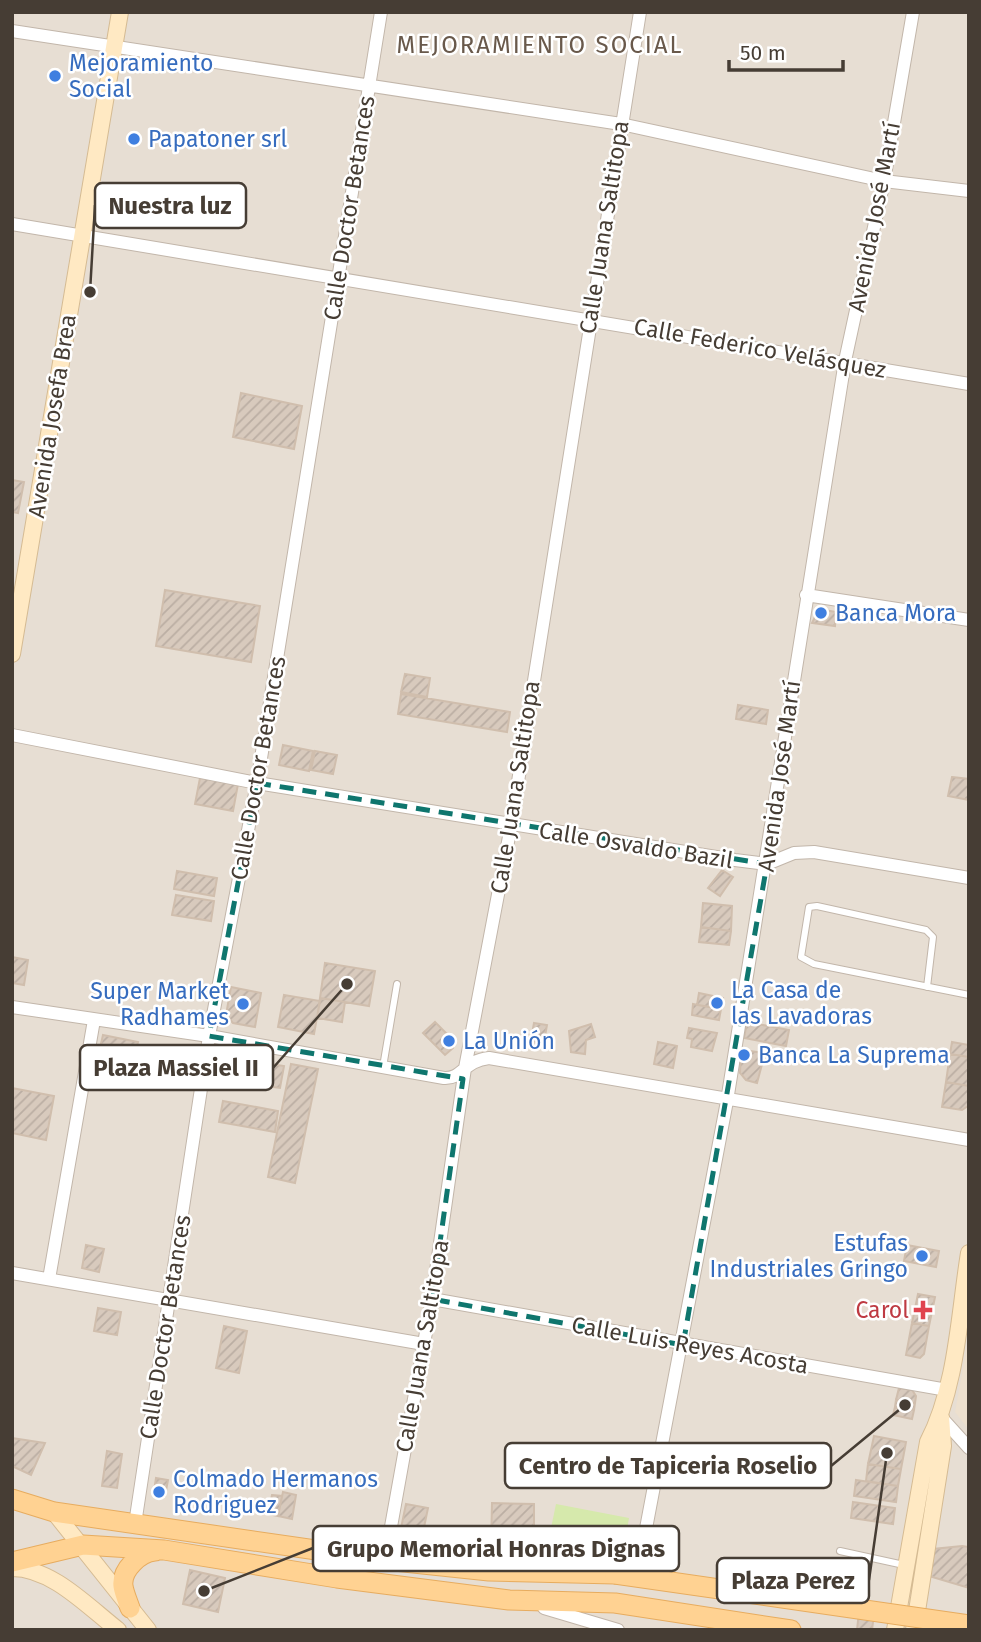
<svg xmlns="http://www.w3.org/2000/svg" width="981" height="1642" font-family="'Fira Sans',sans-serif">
<defs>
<pattern id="building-hatch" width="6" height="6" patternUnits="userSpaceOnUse" patternTransform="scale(1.75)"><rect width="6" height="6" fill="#d8cabd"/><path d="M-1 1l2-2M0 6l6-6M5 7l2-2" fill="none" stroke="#bbaea3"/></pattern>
</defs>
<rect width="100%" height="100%" fill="#f3ede5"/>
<path fill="#e7ded3" d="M12,12H969V1630H12Z"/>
<path fill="#ede0ce" d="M969,1335V1430L955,1412Z"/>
<path fill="#d6e9ac" d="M556,1504L629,1518L624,1548L550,1533Z"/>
<path fill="url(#building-hatch)" stroke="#d0bead" stroke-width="2" d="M241,393L302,406L294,449L233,437Z
M12,480L24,482L18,513L12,512Z
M165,590L260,606L251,662L156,646Z
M819,609L836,612L835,626L812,623Z
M405,674L430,678L427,697L401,692Z
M401,694L510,712L507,732L398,714Z
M738,705L768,710L766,724L736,719Z
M283,745L313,751L309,771L279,765Z
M315,751L337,755L333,774L311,770Z
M952,777L969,779V800L948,796Z
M200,778L238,784L233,811L195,804Z
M722,870L733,877L720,896L708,888Z
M177,871L217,878L214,896L174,889Z
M176,895L214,901L211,921L172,915Z
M703,903L732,906L731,931L701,927Z
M701,927L731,931L729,945L699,942Z
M12,957L28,960L24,985L12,983Z
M325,963L375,971L369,1006L320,998Z
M231,987L261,993L255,1027L233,1023L226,1015Z
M699,993L723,998L721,1009L697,1005Z
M284,995L320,1001L314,1034L278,1027Z
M320,998L345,1002L342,1022L317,1018Z
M693,1004L721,1009L719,1020L692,1015Z
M435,1022L454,1041L453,1048L445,1055L423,1033Z
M747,1022L789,1030L786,1046L744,1038Z
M534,1023L547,1025L543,1047L530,1045Z
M591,1024L595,1037L586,1040L585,1054L571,1052L569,1031Z
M689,1028L717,1033L712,1051L691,1047L692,1039L687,1038Z
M103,1035L138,1042L135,1055L100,1048Z
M658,1042L677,1046L673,1068L654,1064Z
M952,1042L969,1045V1057L950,1054Z
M741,1050L765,1053L757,1083L746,1080L740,1073Z
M950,1054L969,1057V1086L946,1082Z
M253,1061L284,1066L280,1088L250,1084Z
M291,1064L318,1069L295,1183L268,1177Z
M946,1082L969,1086L968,1106L962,1110L942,1107Z
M12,1088L54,1096L46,1140L12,1133Z
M223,1101L278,1111L275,1132L219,1122Z
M86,1245L104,1249L99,1272L82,1268Z
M907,1245L939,1251L936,1267L904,1261Z
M918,1294L935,1297L929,1326L912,1323Z
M98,1308L121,1312L117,1335L94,1331Z
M912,1323L929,1326L924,1354L920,1358L906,1355Z
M224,1326L247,1331L239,1373L216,1368Z
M899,1388L912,1390L916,1396L915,1403L896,1400Z
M896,1400L915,1403L914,1410L895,1407Z
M895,1407L914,1410L912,1419L893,1415Z
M874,1436L906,1442L901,1469L868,1464Z
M12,1438L45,1443L31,1475L12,1466Z
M107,1451L122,1454L117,1488L102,1486Z
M868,1464L901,1469L898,1486L866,1481Z
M156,1478L168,1480L165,1496L157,1495L154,1491Z
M856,1480L898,1486L896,1502L854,1496Z
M283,1492L296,1495L292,1519L278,1516Z
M272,1495L282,1496L278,1516L268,1514Z
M853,1502L895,1508L893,1524L851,1518Z
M492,1503L534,1504V1548L491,1547Z
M406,1504L428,1508L421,1542L403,1538L400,1533Z
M962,1546L969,1547V1588L929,1576L933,1549Z
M190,1570L225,1578L218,1612L183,1604Z
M859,1612L874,1614L872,1630H857Z"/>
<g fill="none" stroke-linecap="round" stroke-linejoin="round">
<defs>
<path id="service" d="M927,987L933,937L926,930L817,906L809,907L801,957L814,964L969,995
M383,1067L397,984
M840,1551L904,1565"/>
<path id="minor" d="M12,31L621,124L884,181L969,191
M12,224L969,384
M806,595L969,620
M12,735L257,783L735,860L767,864L794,853L814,852L969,878
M12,1007L209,1036L444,1078C463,1079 463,1061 489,1058L969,1140
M12,1273L424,1344
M49,1279L94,1020
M432,1299L947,1390
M941,1417L969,1448
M135,1524L209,1036L257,783L381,12
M644,1539L727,1101L845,361L884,181L913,12
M385,1560L432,1299L465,1068L511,826L640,12
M544,1608L618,1630"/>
<path id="secondary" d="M12,654L120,12
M54,1512L148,1630
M12,1568C52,1568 87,1606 118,1630
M895,1630L928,1442C957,1386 959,1315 969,1253
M914,1630L943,1446L941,1417"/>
<path id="primary" d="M12,1499L54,1512L385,1560L489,1571L615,1574
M12,1562L83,1545L164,1550L337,1578L509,1600L615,1603L791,1630
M130,1608C128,1602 124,1593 123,1586C121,1570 140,1552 155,1551"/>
</defs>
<use href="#service" stroke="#c2b6aa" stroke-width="8"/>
<use href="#minor" stroke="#c2b6aa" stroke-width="14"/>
<use href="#secondary" stroke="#d5bb93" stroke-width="18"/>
<use href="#primary" stroke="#e7ac5f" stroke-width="21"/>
<use href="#service" stroke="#fff" stroke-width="6"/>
<use href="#minor" stroke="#fff" stroke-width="12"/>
<use href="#secondary" stroke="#ffe9c3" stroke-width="16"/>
<use href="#primary" stroke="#ffd292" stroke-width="19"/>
<defs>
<path id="primary-bridge" d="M615,1574L969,1625"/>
</defs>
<use href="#primary-bridge" stroke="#e7ac5f" stroke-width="21" stroke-linecap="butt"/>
<use href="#primary-bridge" stroke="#ffd292" stroke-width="19"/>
</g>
<path fill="none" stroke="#0f766e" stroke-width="5" stroke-dasharray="14 9" stroke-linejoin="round" d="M257,783L767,864L683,1345L432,1299L463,1079L209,1036Z"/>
<g fill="#3f7fe0" stroke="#fff" stroke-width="2.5">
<circle cx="55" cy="76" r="7"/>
<circle cx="134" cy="139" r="7"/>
<circle cx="821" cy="613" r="7"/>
<circle cx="717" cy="1003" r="7"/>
<circle cx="243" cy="1004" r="7"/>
<circle cx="449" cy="1041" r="7"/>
<circle cx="744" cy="1055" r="7"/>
<circle cx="922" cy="1256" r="7"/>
<circle cx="159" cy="1492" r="7"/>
</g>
<path fill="#e0444e" stroke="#fff" stroke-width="2.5" d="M919.5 1299.5h7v7h7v7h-7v7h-7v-7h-7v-7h7z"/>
<g text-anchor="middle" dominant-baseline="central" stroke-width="5" stroke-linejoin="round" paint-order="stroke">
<g font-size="23" fill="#366cbe" stroke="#fff" text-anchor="start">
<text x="69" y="63">Mejoramiento<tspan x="69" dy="26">Social</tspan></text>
<text x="148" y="139">Papatoner srl</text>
<text x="835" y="613">Banca Mora</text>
<text x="731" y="990">La Casa de<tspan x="731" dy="26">las Lavadoras</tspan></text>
<text x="229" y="991" text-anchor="end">Super Market<tspan x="229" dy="26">Radhames</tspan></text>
<text x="463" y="1041">La Unión</text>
<text x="758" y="1055">Banca La Suprema</text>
<text x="908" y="1243" text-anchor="end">Estufas<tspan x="908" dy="26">Industriales Gringo</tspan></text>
<text x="173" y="1479">Colmado Hermanos<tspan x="173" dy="26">Rodriguez</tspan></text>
</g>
<g font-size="23" fill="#463d34" stroke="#fff">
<text transform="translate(349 208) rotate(-81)">Calle Doctor Betances</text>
<text transform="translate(874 217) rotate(-79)">Avenida José Martí</text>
<text transform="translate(604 227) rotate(-81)">Calle Juana Saltitopa</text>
<text transform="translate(760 348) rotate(10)">Calle Federico Velásquez</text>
<text transform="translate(52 416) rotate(-81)">Avenida Josefa Brea</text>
<text transform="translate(258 768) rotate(-80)">Calle Doctor Betances</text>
<text transform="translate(779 776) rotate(-82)">Avenida José Martí</text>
<text transform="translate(515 787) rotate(-81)">Calle Juana Saltitopa</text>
<text transform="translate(636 845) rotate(9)">Calle Osvaldo Bazil</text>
<text transform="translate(165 1327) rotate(-81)">Calle Doctor Betances</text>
<text transform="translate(690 1345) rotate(10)">Calle Luis Reyes Acosta</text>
<text transform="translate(422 1346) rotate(-80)">Calle Juana Saltitopa</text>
</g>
<g font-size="23" fill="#be3a42" stroke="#fff" text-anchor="end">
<text x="909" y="1310">Carol</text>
</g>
<g font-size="24" letter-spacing="2" fill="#69594b" stroke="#fff">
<text x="540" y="45">MEJORAMIENTO SOCIAL</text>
</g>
</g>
<path fill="none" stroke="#463d34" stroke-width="2.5" d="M90 292L95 205M347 984L273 1068M905 1405L831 1466M204 1591L313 1548M887 1453L869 1580"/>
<g fill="#463d34" stroke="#fff" stroke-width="2.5">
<circle cx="90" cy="292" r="7"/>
<circle cx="347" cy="984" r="7"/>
<circle cx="905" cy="1405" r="7"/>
<circle cx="204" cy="1591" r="7"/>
<circle cx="887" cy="1453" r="7"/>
</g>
<g fill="#fff" stroke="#463d34" stroke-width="2.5">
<rect x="95" y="183" width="151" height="45" rx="7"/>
<rect x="80" y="1045" width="193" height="45" rx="7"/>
<rect x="505" y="1443" width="326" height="45" rx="7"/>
<rect x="313" y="1526" width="366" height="45" rx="7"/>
<rect x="717" y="1558" width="152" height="45" rx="7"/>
</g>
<g font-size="24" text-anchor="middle" font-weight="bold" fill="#463d34">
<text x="170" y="214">Nuestra luz</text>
<text x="176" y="1076">Plaza Massiel II</text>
<text x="668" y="1474">Centro de Tapiceria Roselio</text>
<text x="496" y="1557">Grupo Memorial Honras Dignas</text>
<text x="793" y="1589">Plaza Perez</text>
</g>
<rect width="981" height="1642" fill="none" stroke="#463d34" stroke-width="28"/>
<path d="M729 60v10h114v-10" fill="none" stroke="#463d34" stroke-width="3.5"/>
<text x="740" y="60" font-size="21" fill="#463d34" stroke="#ffffff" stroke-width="5" paint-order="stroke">50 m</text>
</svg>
